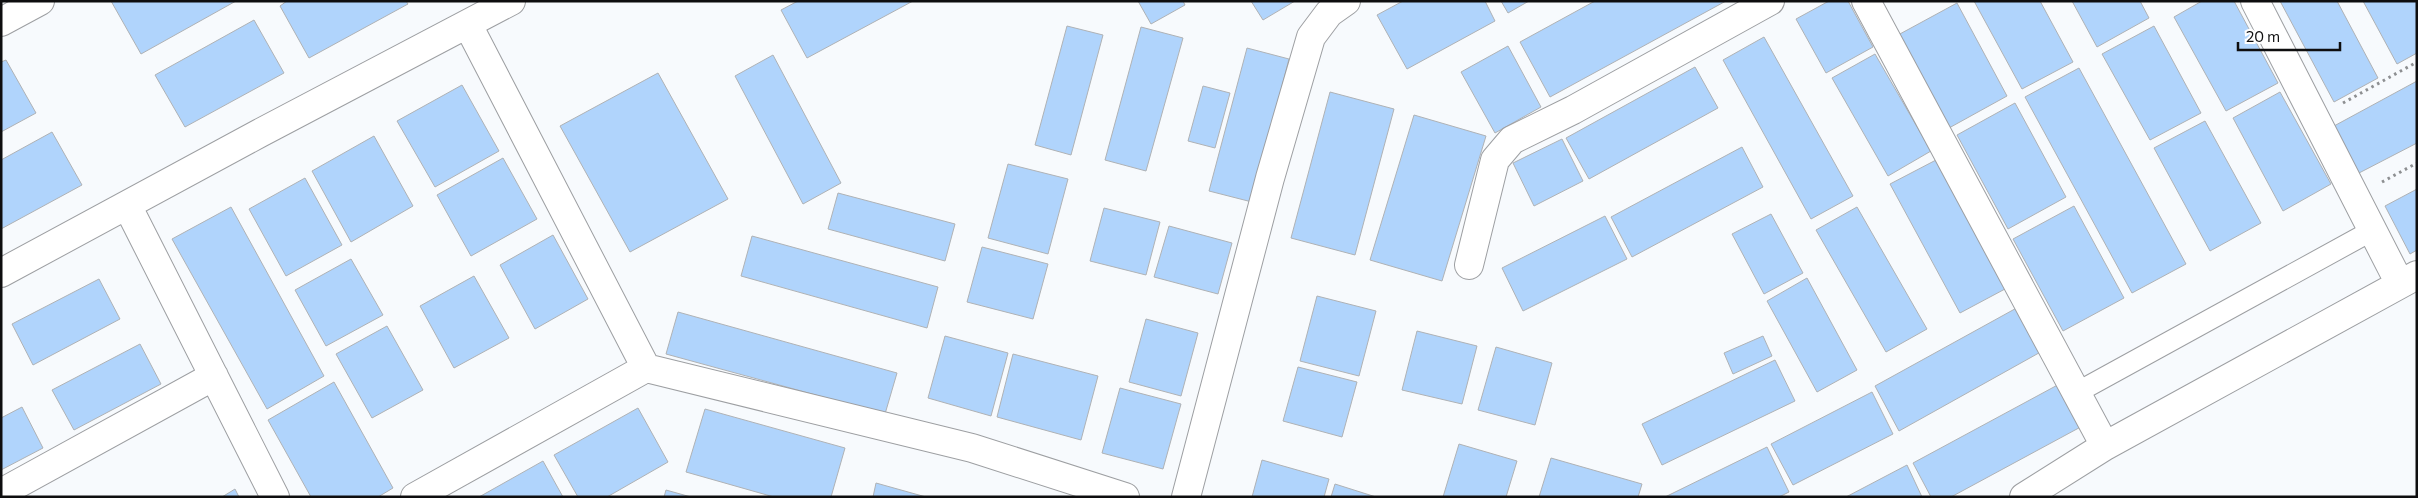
<svg xmlns="http://www.w3.org/2000/svg" width="2418" height="498" font-family="Commissioner,sans-serif">
<rect width="100%" height="100%" fill="#f7fafd"/>
<path fill="#b0d4fc" stroke="#afb2b5" d="M111,1H236L141,54Z
M287,1H406L408,4L309,58L280,6Z
M798,1H913L807,58L781,10Z
M1138,1H1183L1185,5L1151,24Z
M1251,1H1295L1263,20Z
M1403,1H1485L1495,21L1407,69L1377,15Z
M1501,1H1529L1508,13Z
M1595,1H1726L1550,97L1520,42Z
M1829,1H1848L1873,47L1826,73L1796,19Z
M1974,1H2040L2073,62L2022,89Z
M2072,1H2140L2149,18L2097,47Z
M2202,1H2234L2278,83L2226,111L2174,17Z
M2280,1H2337L2378,78L2334,102Z
M2363,1H2417V53L2397,64Z
M1957,3L2007,96L1949,128L1898,35Z
M254,20L284,73L185,127L155,75Z
M1067,26L1103,35L1071,155L1035,145Z
M2154,26L2201,113L2150,140L2102,54Z
M1141,27L1183,38L1146,171L1105,160Z
M1764,37L1853,196L1811,219L1723,60Z
M1508,46L1541,107L1495,133L1461,72Z
M1247,48L1289,59L1252,202L1209,191Z
M1875,54L1931,151L1888,176L1832,78Z
M773,55L841,183L803,204L735,76Z
M6,60L36,113L1,132V62Z
M1695,67L1718,108L1589,179L1566,138Z
M2079,68L2186,264L2132,293L2025,97Z
M658,73L728,199L630,252L560,126Z
M2417,81V143L2359,173L2334,126Z
M462,85L499,151L435,187L397,121Z
M1203,86L1230,93L1215,148L1188,141Z
M1330,92L1394,109L1355,255L1291,238Z
M2280,92L2331,184L2283,211L2233,118Z
M2015,103L2066,197L2008,229L1957,135Z
M1414,115L1486,136L1442,281L1370,260Z
M2205,121L2261,223L2210,251L2154,148Z
M52,132L82,185L1,229V160Z
M374,136L413,206L351,242L312,171Z
M1562,139L1583,181L1534,206L1513,163Z
M1742,147L1763,187L1632,257L1611,217Z
M503,158L537,219L471,256L437,195Z
M1936,160L2005,289L1960,313L1890,184Z
M1008,164L1068,179L1048,254L988,238Z
M305,178L342,245L286,276L249,209Z
M2417,189V250L2410,254L2385,206Z
M838,193L955,224L945,261L828,229Z
M2074,206L2124,298L2063,331L2013,239Z
M231,207L324,376L267,409L172,239Z
M1857,207L1927,329L1886,352L1816,230Z
M1104,208L1160,222L1146,275L1090,261Z
M1771,214L1803,273L1764,294L1732,234Z
M1605,216L1627,259L1523,311L1502,268Z
M1169,226L1232,243L1218,294L1154,277Z
M553,235L588,299L535,329L500,265Z
M752,236L938,287L927,328L741,276Z
M982,247L1048,264L1033,319L967,302Z
M351,259L383,315L326,346L295,290Z
M474,276L509,338L454,368L420,306Z
M1807,278L1857,370L1817,392L1767,301Z
M99,279L120,319L33,365L12,324Z
M1317,296L1376,311L1359,376L1300,361Z
M2022,305L2046,349L1899,431L1875,386Z
M678,312L897,373L885,414L666,354Z
M1146,319L1198,333L1181,396L1129,382Z
M387,326L423,390L372,418L336,354Z
M1417,331L1477,346L1462,404L1402,390Z
M945,336L1008,353L991,416L928,398Z
M1763,336L1772,356L1733,374L1724,353Z
M140,344L161,384L74,430L52,390Z
M1496,347L1552,363L1535,425L1478,410Z
M1013,354L1098,376L1081,440L997,417Z
M1775,360L1795,401L1662,465L1642,424Z
M1298,367L1357,382L1342,437L1283,421Z
M2065,381L2088,423L1951,497H1931L1913,463Z
M334,382L393,488L378,497H311L268,420Z
M1120,388L1181,404L1163,469L1102,453Z
M1872,392L1893,434L1793,485L1771,444Z
M22,407L43,448L1,470V418Z
M638,408L668,462L607,497H578L554,455Z
M705,409L845,448L831,497H774L686,472Z
M1459,444L1517,461L1506,497H1443Z
M1767,447L1789,492L1779,497H1665Z
M1551,458L1642,484L1638,497H1539Z
M1262,460L1329,479L1324,497H1252Z
M543,461L563,497H479Z
M1907,465L1922,497H1846Z
M876,483L926,497H873Z
M1335,484L1376,497H1331Z
M235,489L239,497H222Z
M666,490L691,497H664Z"/>
<g fill="none" stroke-linecap="round" stroke-linejoin="round">
<defs>
<path id="service" d="M2076,393L2373,230"/>
<path id="minor" d="M1866,1L2105,446
M2255,1L2400,284
M1,22L40,1
M468,25L646,368
M127,205L275,497
M1469,265L1495,160L1512,140L1573,110L1770,1
M1,273L260,133L511,1
M1,493L214,376
M415,497L646,368L972,448L1125,497
M1186,497L1270,178L1311,37L1329,13L1346,1
M2024,497L2105,446L2417,275"/>
</defs>
<use href="#service" stroke="#9d9fa2" stroke-width="22"/>
<use href="#minor" stroke="#9d9fa2" stroke-width="30"/>
<path stroke="#8d8f91" stroke-width="3" stroke-dasharray="2.5 4" stroke-linecap="butt" d="M2343,103L2417,62
M2382,182L2417,163"/>
<use href="#service" stroke="#fff" stroke-width="20"/>
<use href="#minor" stroke="#fff" stroke-width="28"/>
</g>
<rect width="2418" height="498" fill="none" stroke="#0e0e0f" stroke-width="5"/>
<path d="M2238 42v8h102v-8" fill="none" stroke="#0e0e0f" stroke-width="2.5"/>
<text x="2246" y="42" font-size="15" fill="#0e0e0f" stroke="#ffffff" stroke-width="4" paint-order="stroke">20 m</text>
</svg>
